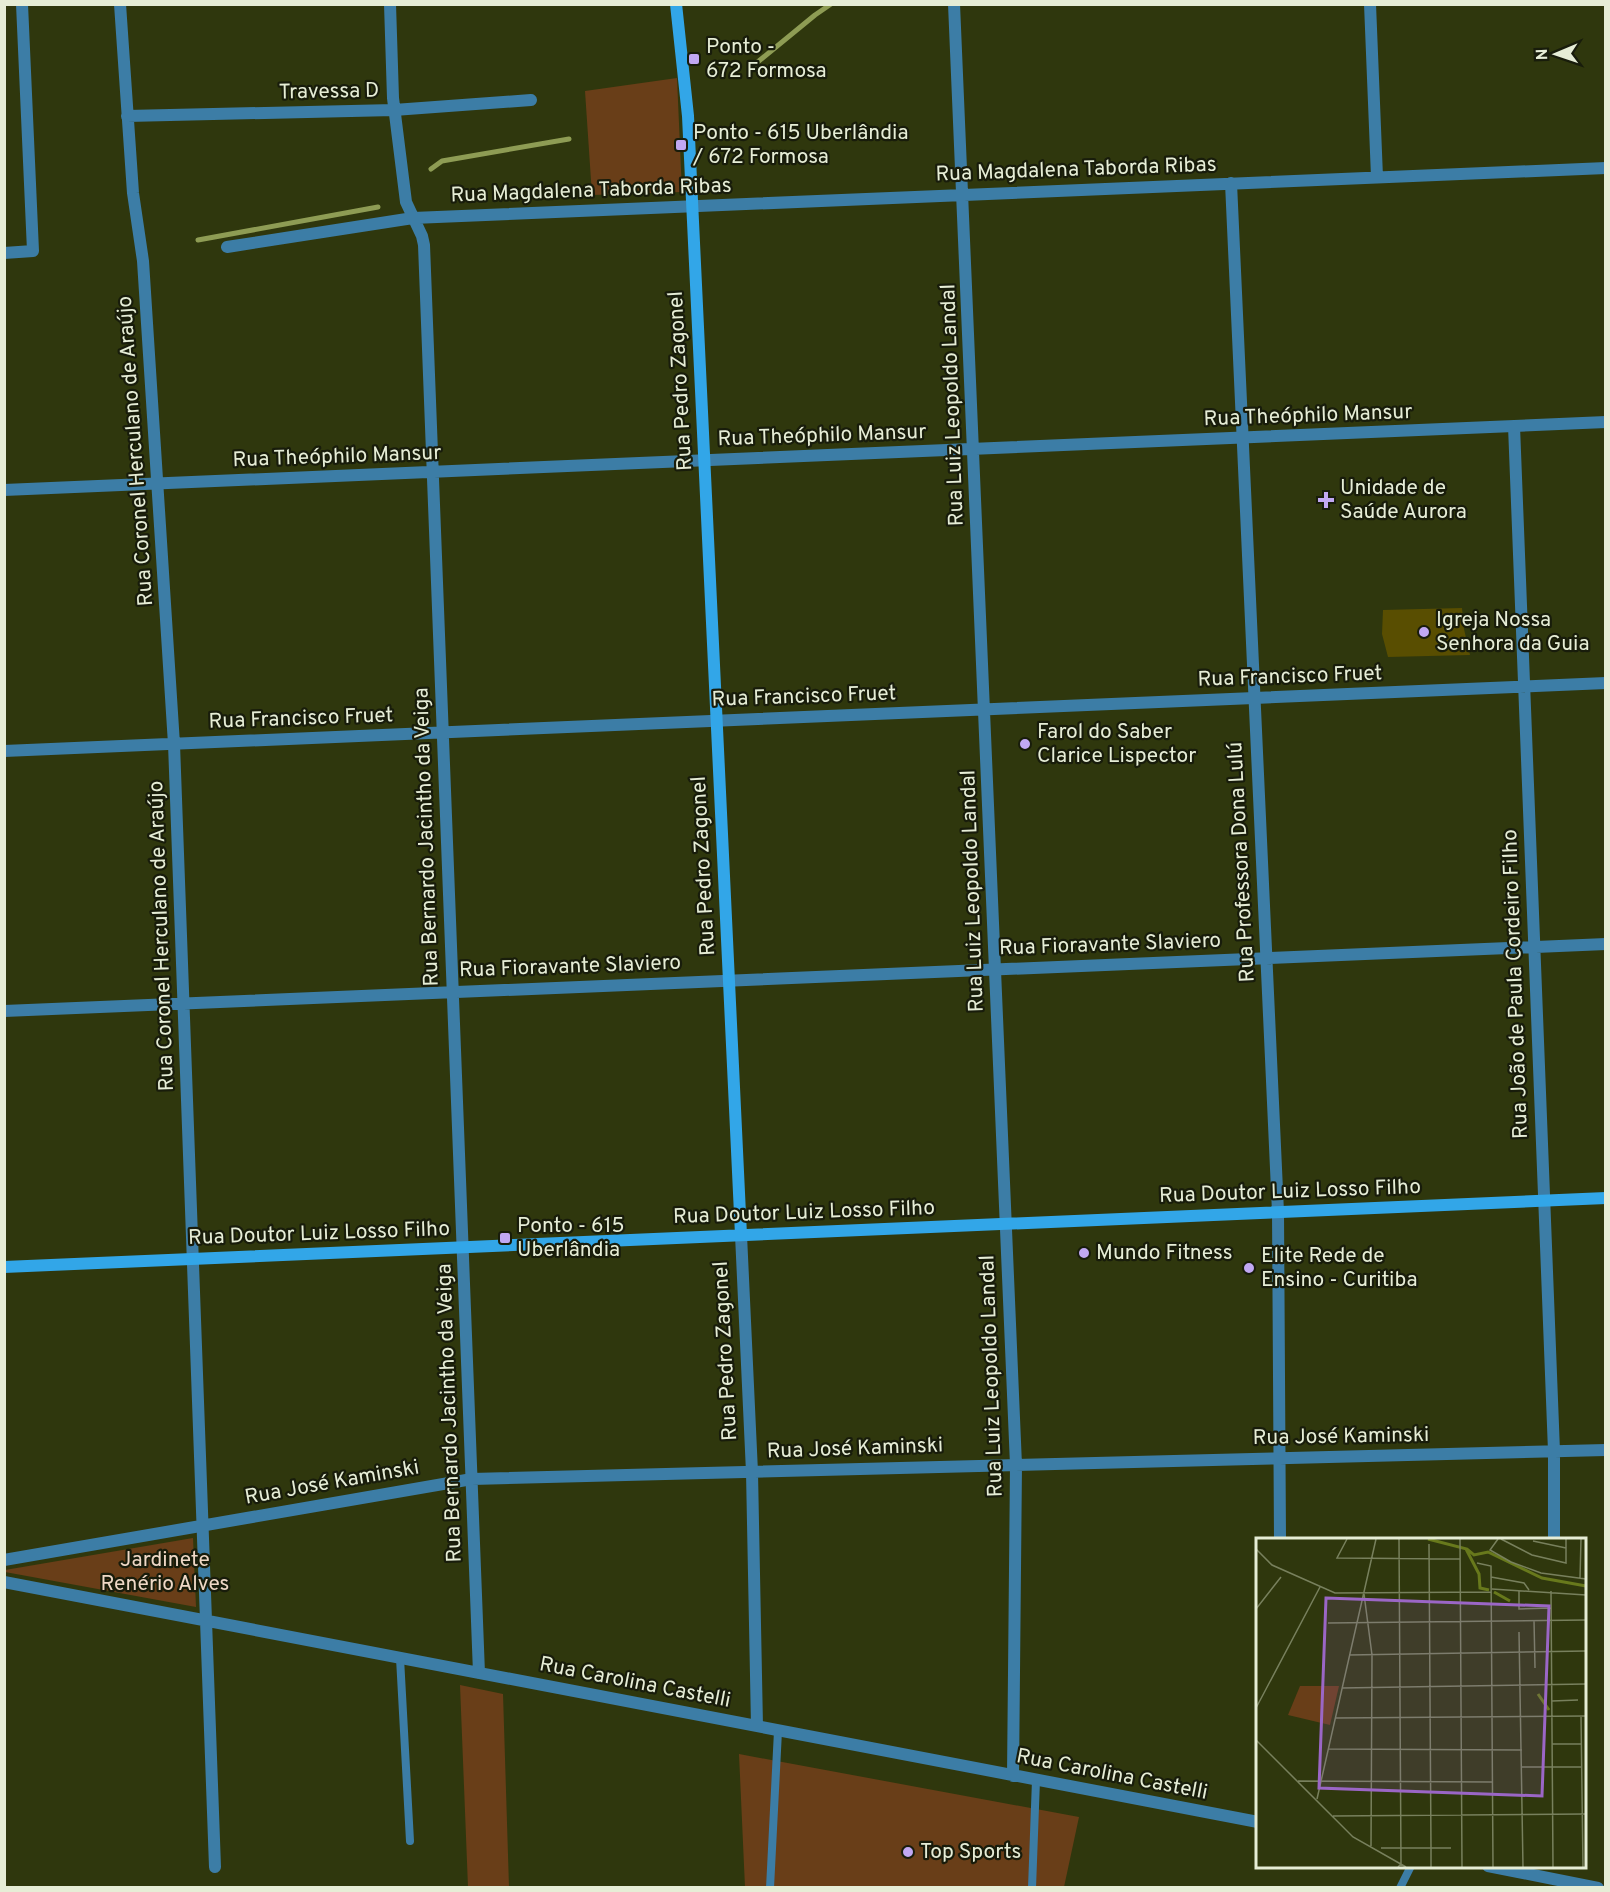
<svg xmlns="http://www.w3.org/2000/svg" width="1610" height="1892" font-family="Overpass,sans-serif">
<rect width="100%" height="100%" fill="#2f370d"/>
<path fill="#693e18" d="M677,78L682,192L592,195L585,91Z
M193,1538L196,1607L5,1572V1570Z
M460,1685L503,1694L509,1887H468Z
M739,1754L1079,1817L1064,1887H745Z"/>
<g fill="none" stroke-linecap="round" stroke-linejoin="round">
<path stroke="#8e9c54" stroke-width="5" d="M754,65L815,15L831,4
M431,169L442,161L569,139
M198,240L378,207"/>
</g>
<path fill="#594e01" d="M1462,608L1464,629L1470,655L1388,657L1382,634L1383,610Z"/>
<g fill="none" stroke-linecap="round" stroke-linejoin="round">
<path stroke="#3c7da6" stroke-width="8" d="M400,1658L410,1841
M770,1888L778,1731
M1032,1888L1036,1780
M1400,1888L1411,1866"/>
<path stroke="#3c7da6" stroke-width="12" d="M120,4L133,193L143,261L174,744L215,1867
M390,4L393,98L406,202L422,236L424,245L479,1673
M954,4L1016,1465L1013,1776
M1370,4L1377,177
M127,116L394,110L531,100
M1231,183L1278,1212L1280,1540
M227,247L413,218L1606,168
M4,253L33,251L22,4
M1514,426L1554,1451V1540
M4,490L1606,422
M4,751L1606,683
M4,1011L1606,944
M741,1235L752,1472L757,1726
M4,1560L472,1479L1606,1450
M4,1582L1258,1822
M1488,1866L1598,1888"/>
<path stroke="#32a6e8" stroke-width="12" d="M676,4L688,116L741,1235
M4,1267L1606,1198"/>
</g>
<g fill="#c1a8f3" stroke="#181c0b" stroke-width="2">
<rect x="688" y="53" width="12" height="12" rx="3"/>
<rect x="675" y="139" width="12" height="12" rx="3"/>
<path d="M1323 491h6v6h6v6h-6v6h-6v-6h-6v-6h6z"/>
<circle cx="1424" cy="632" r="6"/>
<circle cx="1025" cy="744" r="6"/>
<rect x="499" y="1232" width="12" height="12" rx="3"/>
<circle cx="1084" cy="1253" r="6"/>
<circle cx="1249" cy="1268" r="6"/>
<circle cx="908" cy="1852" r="6"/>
</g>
<g text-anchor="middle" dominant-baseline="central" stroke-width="4.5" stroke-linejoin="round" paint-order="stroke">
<g font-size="21" fill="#e6edd6" stroke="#181c0b" text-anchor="start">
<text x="706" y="47">Ponto -<tspan x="706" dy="24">672 Formosa</tspan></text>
<text x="693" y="133">Ponto - 615 Uberlândia<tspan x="693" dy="24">/ 672 Formosa</tspan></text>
<text x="1340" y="488">Unidade de<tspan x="1340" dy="24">Saúde Aurora</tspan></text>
<text x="1436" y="620">Igreja Nossa<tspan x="1436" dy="24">Senhora da Guia</tspan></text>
<text x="1037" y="732">Farol do Saber<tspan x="1037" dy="24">Clarice Lispector</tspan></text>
<text x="517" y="1226">Ponto - 615<tspan x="517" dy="24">Uberlândia</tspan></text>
<text x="1096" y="1253">Mundo Fitness</text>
<text x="1261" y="1256">Elite Rede de<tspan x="1261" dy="24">Ensino - Curitiba</tspan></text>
<text x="920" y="1852">Top Sports</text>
</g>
<g font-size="21" fill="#e6edd6" stroke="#181c0b">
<text transform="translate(329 92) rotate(-1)">Travessa D</text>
<text transform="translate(1076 170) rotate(-2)">Rua Magdalena Taborda Ribas</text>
<text transform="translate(591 191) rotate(-2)">Rua Magdalena Taborda Ribas</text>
<text transform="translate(681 381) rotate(-93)">Rua Pedro Zagonel</text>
<text transform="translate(953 405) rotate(-92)">Rua Luiz Leopoldo Landal</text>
<text transform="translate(1308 416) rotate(-2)">Rua Theóphilo Mansur</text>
<text transform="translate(822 436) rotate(-2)">Rua Theóphilo Mansur</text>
<text transform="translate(136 451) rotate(-94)">Rua Coronel Herculano de Araújo</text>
<text transform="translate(337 457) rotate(-2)">Rua Theóphilo Mansur</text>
<text transform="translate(1290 677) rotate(-2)">Rua Francisco Fruet</text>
<text transform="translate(804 697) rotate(-2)">Rua Francisco Fruet</text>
<text transform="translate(301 719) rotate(-2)">Rua Francisco Fruet</text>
<text transform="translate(427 837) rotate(-92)">Rua Bernardo Jacintho da Veiga</text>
<text transform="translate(1242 862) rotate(-93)">Rua Professora Dona Lulú</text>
<text transform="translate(704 866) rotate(-93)">Rua Pedro Zagonel</text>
<text transform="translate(973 891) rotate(-92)">Rua Luiz Leopoldo Landal</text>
<text transform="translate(162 936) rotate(-92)">Rua Coronel Herculano de Araújo</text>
<text transform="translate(1110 945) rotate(-2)">Rua Fioravante Slaviero</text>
<text transform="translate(570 967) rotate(-2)">Rua Fioravante Slaviero</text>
<text transform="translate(1516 984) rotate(-92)">Rua João de Paula Cordeiro Filho</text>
<text transform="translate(1290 1192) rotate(-2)">Rua Doutor Luiz Losso Filho</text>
<text transform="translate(804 1213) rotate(-2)">Rua Doutor Luiz Losso Filho</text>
<text transform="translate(319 1234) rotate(-2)">Rua Doutor Luiz Losso Filho</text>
<text transform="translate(726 1351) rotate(-93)">Rua Pedro Zagonel</text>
<text transform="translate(992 1376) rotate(-92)">Rua Luiz Leopoldo Landal</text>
<text transform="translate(450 1413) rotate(-92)">Rua Bernardo Jacintho da Veiga</text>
<text transform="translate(1341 1437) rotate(-1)">Rua José Kaminski</text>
<text transform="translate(855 1449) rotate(-2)">Rua José Kaminski</text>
<text transform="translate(332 1483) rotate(-10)">Rua José Kaminski</text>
<text transform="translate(635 1683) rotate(11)">Rua Carolina Castelli</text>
<text transform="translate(1112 1775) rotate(11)">Rua Carolina Castelli</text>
</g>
<g font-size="21" fill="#efd8c6" stroke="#181c0b">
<text x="165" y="1560">Jardinete<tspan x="165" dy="24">Renério Alves</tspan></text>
</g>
</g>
<g transform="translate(1256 1538)">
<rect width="330" height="330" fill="#2f370d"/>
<path d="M44,148H83L74,187L32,177Z" fill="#693e18"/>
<path fill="none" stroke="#68791c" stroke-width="3" d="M172,1L211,11L218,17L232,14L286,40L330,48M210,11L223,36L224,50L233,52M238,54L254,63M282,156L293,172"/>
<path fill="none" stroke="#78805d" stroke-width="1.5" d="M91,1L81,20L204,21M204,1L206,329M242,1L234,12L255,24L285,35L330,41M245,1L276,17L310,25V1M277,3L310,10M173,6L175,310H195M0,11L16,27L79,55L235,54M221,25L235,28L237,329M235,39L268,45L273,52M324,40L325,1M236,51L330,57M263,53V71L295,70M295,53L297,329M108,56L116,117L115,308M0,71L25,39M278,82L279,130M72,85L330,82M263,94L267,329M93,117L330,113M86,150L330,146M296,163L322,162M0,170L64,49M325,178L327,329M80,180L330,178M0,202L97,299L150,329M296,206H326M73,211L266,212M266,229H326M42,243L236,244M61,261L120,1M77,278L330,276M125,310H175V329M142,329L145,326L143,1"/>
<path fill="#9b66c6" fill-opacity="0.15" stroke="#9b66c6" stroke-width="3" d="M70,60L293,68L286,258L63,250Z"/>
<rect width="330" height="330" fill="none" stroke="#e6edd6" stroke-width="3"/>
</g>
<rect width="1610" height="1892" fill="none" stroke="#e6edd6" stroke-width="12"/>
<g transform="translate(1556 54) rotate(268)" stroke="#181c0b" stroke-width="4.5" paint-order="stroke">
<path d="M0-4.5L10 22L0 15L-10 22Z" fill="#e6edd6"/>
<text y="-9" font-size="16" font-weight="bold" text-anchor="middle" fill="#e6edd6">N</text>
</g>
</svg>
